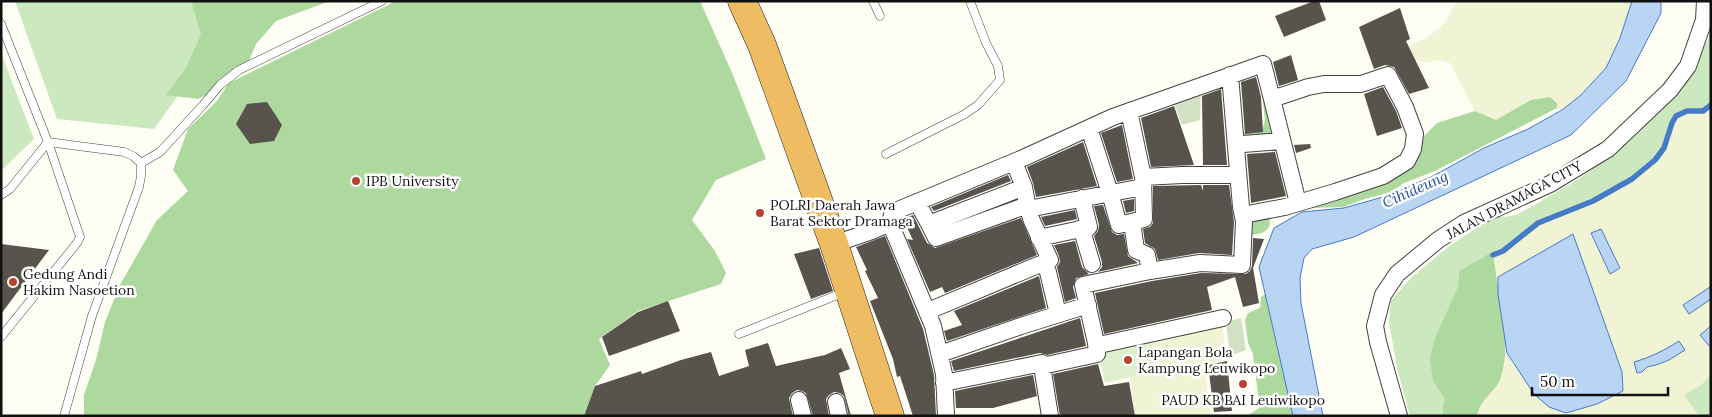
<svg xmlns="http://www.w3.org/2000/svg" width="1712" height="417" font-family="Lora,serif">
<rect width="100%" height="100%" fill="#fefef4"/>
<path fill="#f1f4d4" d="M1457,1H1632L1620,38L1606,68L1580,96L1562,110L1557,108V103L1550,97L1531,100L1496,120L1475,111L1450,63L1438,60L1426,63L1413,59L1408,52L1410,45L1427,38L1443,25Z
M1711,105V416H1477L1479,406L1501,380L1507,353L1514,366L1623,391L1622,372L1573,234L1498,277L1493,255L1503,251L1538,223L1593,201L1632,179L1655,160L1664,148L1672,123L1676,116L1687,111H1703Z
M1222,320L1226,360L1204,365L1211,414L1203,416H1135L1130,377L1158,370L1150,336Z"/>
<path fill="#cce8be" d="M15,1H218L226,29L154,129L57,119Z
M1711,34V105L1703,111H1687L1676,116L1672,123L1664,148L1655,160L1632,179L1593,201L1538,223L1503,251L1493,255L1490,253L1459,271L1458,287L1452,303L1433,381L1444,398L1442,416H1410L1397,368L1389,322L1391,300L1411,278L1443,251L1464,236L1498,216L1507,217L1518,214L1538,203L1582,177L1612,153L1660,111L1695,65Z
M1,53L34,139L1,171Z
M1711,375V415L1699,416L1684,395L1701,385Z"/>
<path fill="#add89e" d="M191,1H330L276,21L256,44L249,61L231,82L396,1H700L733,75L766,159L716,180L692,220L715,251L726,273L721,284L638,311L599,339L610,365L595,386L584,416H84V395L96,360L105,322L120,285L157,220L188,191L173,170L188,129L216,102L228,84L198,99L166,95L186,68L201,34Z
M1262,91L1274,120L1272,137L1247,141L1238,132L1250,133L1263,128L1265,120Z
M1550,97L1557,103V108L1435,171L1404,183L1391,192L1365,199L1343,207L1312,208L1309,202L1371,172L1419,146L1425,135L1437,123L1475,111L1496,120L1531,100Z
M1251,209L1267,213C1275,229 1265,234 1250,235Z
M1490,253L1493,255C1496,269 1497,283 1499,297C1503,326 1510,348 1501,377C1497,391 1481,397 1477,416H1442L1444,398L1433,381L1430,359L1435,338L1458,287L1459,271Z
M1265,294L1278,303L1302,416H1247L1259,408V402L1253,354L1248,343L1245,320L1248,313L1260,308L1261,297Z"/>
<path fill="#d2e1c4" d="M1201,90L1200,120L1182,125L1173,101Z
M1241,318L1246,350L1230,356L1226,322Z"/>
<path fill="#def0cf" d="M1150,336L1158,370L1105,383L1097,349Z"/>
<path fill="#bad4f4" stroke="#457bc7" d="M1632,1H1661V13L1626,81L1571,135L1354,237L1312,249L1304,258L1300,278L1301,303L1323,416H1293L1259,267L1274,228L1302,212L1344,208L1390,195L1433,176L1484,148L1528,129L1562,110L1580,96L1606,68L1620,38Z
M1601,229L1620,268L1610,274L1591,233Z
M1573,234L1622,372L1623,391L1597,404L1566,413L1549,407L1534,394L1507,353L1498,294V277Z
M1710,287L1711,299L1689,314L1683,305Z
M1711,326V348L1700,335Z
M1679,341L1685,350L1669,360L1656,365L1647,367L1642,372L1637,373L1634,362C1651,357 1665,350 1679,341Z"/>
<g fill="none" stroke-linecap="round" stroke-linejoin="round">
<path stroke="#457bc7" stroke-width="5.5" d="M1493,255L1503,251L1538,223L1593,201L1632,179L1655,160L1664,148L1672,123L1676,116L1687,111H1703L1711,105"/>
</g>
<path fill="#58534d" d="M1314,1H1319L1326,20L1284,37L1275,16Z
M1400,8L1410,39L1406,41L1429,88L1409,94L1394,67L1385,65L1374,69L1359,27Z
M1291,55L1298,80L1279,86L1273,62Z
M1256,77L1261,97L1263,132L1245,134L1241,82Z
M1383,87L1396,111L1402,128L1377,136L1364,94Z
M1221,89L1227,165H1203L1202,96Z
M267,102L282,125L274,141L250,144L236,124L247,104Z
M1174,106L1194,165L1151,167L1141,118Z
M1122,125L1133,179L1117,182L1101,133Z
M1083,142L1097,186L1036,197L1033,183L1027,167Z
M1310,144L1311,148L1296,153L1294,145Z
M1275,152L1286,196L1251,203L1247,154Z
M1008,175L1011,181L934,211L931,207Z
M1201,185L1203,191V185H1229L1234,222L1232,255L1199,253L1158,260L1155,249L1145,243L1143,229L1150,227L1153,223V186Z
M1134,199V211L1126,213L1123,201Z
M1103,205L1112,232L1117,235L1124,234L1128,256L1138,263L1098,272L1102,267V262L1094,236L1098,231L1099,225L1094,206Z
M1075,210L1077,219L1045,226L1041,217Z
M913,215L927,243L935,248L1021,218L1037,255L945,293L942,287L930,292L907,239L913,240L903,219Z
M885,236L923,329L934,375L936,416H913L900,376L897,377L893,359L870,301L878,298L865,271L867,270L856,247Z
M1253,238L1264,239L1253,268L1259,303L1243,307L1235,277L1207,287L1212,310L1104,334L1095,293L1152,281L1201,273L1246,274L1250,271L1252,266Z
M1075,241L1082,267L1089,274L1076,278L1073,287L1076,298L1065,302L1057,267L1060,262L1059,256L1054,245Z
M1,244L49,250L1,314Z
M819,248L833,291L811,299L794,254Z
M1039,276L1046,308L947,341L944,331L962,325L954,311Z
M668,301L680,331L609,356L602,337L638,312Z
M1080,318L1086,346L1047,355L1040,353L954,371L951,361Z
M768,343L776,366L825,355L841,348L850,369L839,373L851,416H849L844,396L840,393L834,392L829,395L826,399L829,416H813L806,393L802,391L797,390L792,393L789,398L793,416H584L595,386L641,371L642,374L681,360L711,352L719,376L749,366L745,350Z
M1227,361L1232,411L1214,412L1208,365Z
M1098,364L1104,386L1129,382L1135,416H1060L1053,374Z
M1033,375L1037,396L993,408H956L955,391Z"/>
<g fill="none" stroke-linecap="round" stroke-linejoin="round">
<defs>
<path id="lane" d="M873,1L880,16
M1,24L48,142L80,237L77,243L1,337
M48,142L124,152L133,156L141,163V176L139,187L92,316L64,416
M886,154L965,114L978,105L1000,80L998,66L986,43L970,1
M141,163L160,152L203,105L220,85L239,70L382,1
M1,195L10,189L48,142
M739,334L845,292"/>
<path id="street" d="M1272,99L1298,203
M1089,128L1110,193L1119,225L1144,219L1143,177L1129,111
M1243,144L1282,141
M1014,162L1024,187L1028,209L1143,187
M1143,177L1182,175H1238
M1082,198L1089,227L1083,232V234L1092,264
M917,202L929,224L1024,187
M1132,222L1136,250L1147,255L1150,271
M890,223L892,215L898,210L1021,159L1113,117L1263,64L1272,99L1308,87L1324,84H1361L1388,75L1405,107L1415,134L1413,149L1407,161L1383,176L1335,192L1285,207L1243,215
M929,224L936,238L1028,205
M1039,238L1076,230L1079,229L1083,232
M834,244L872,231L890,223L933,326L944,374L946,416
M1044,263L1048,272L1058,314
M928,311L1050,260L1032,221L1028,209
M1223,318L1099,345L1096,343L1083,285L1150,271L1200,263L1242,265L1244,221L1241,207L1230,75
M940,354L1021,326L1088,305
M944,383L1042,363
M799,400L803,416
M836,402L839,416
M1050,416L1042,366L1097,354L1096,343
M1399,416L1378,342L1375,326L1383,295L1397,274L1438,240L1464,223L1550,184L1608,149L1670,90L1688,66L1704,20L1705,1"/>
<path id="highway" d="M742,1L762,45L834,244L890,416"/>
</defs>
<use href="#lane" stroke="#434343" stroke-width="9"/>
<use href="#street" stroke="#434343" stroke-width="18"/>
<use href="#highway" stroke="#212121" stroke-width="29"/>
<use href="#lane" stroke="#fff" stroke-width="8"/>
<use href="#street" stroke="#fff" stroke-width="16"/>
<use href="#highway" stroke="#edbc63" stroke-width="28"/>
</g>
<g fill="#ba412e" stroke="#fff" stroke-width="2">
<circle cx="356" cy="181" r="5"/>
<circle cx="760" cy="213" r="5"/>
<circle cx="13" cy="282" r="5"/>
<circle cx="1128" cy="360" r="5"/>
<circle cx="1243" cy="384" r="5"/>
</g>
<g text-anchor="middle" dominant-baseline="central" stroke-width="5" stroke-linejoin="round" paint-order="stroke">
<g font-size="14" fill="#101010" stroke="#fff" text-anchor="start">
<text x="366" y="181">IPB University</text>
<text x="770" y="205">POLRI Daerah Jawa<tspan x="770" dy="16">Barat Sektor Dramaga</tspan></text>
<text x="23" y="274">Gedung Andi<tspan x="23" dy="16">Hakim Nasoetion</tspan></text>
<text x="1138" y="352">Lapangan Bola<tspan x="1138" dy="16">Kampung Leuwikopo</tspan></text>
<text x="1243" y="400" text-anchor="middle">PAUD KB BAI Leuiwikopo</text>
</g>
<g font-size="14" fill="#101010" stroke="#fff">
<text transform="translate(1514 200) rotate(-28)">JALAN DRAMAGA CITY</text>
</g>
<g font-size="15" font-style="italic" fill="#1e4e9d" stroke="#fff">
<text transform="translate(1415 189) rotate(-24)">Cihideung</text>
</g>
</g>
<rect width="1712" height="417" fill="none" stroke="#101010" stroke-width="5"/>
<path d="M1532 387v8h136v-8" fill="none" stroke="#101010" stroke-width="2.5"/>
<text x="1540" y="387" font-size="15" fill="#101010" stroke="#ffffff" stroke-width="4" paint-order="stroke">50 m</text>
</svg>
